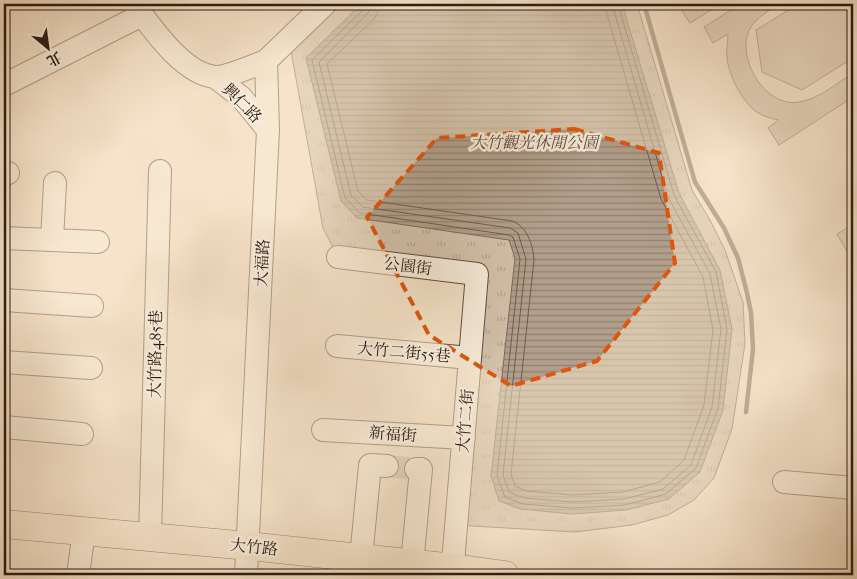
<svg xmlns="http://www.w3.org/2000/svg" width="857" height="579" font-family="'IM FELL French Canon','Noto Serif TC',serif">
<defs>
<pattern id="grass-dots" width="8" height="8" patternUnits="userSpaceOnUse" patternTransform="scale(1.25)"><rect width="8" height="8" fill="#d3c1aa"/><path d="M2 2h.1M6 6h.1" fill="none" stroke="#b5a591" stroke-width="1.8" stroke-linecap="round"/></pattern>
<pattern id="park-tufts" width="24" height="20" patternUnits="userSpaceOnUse" patternTransform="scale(1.25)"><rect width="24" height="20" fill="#d3c1aa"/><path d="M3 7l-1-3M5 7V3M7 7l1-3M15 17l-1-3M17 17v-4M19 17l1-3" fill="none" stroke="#b5a591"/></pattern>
<pattern id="water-rules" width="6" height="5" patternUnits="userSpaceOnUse" patternTransform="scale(1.25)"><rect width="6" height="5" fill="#b19f8b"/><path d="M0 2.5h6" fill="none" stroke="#908170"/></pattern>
</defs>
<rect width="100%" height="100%" fill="#f5e3c9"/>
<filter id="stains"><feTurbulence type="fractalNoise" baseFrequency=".004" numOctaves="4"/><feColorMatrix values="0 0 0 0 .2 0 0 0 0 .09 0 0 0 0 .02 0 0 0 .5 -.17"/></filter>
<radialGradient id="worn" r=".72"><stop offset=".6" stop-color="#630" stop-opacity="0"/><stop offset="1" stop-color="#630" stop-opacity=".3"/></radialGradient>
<path fill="url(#grass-dots)" stroke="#806e5e" d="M853,224V262L837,234Z"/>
<path fill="url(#park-tufts)" stroke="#806e5e" d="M341,4H637L692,190L710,220L725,250L743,302L745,344L732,429L714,478L694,500L668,515L632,525L575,532L455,525L482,272L336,253L323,228L291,51Z"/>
<path fill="#d3c1aa" stroke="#806e5e" d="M677,4H721L690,23Z
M740,4H779C767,12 751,20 747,36C740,64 767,108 799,102C819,99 837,83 853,73V97L779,145L768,128L779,120C773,119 766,117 760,114C744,106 728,75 727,57C726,50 728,41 728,34L713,43L704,27Z
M798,4H853V58L802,90L762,72L756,30Z"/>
<path fill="url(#water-rules)" stroke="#7c6a5b" d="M363,4H622L679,193L720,270L732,329L723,410L700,472L669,499L626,510L572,514L521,509L499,501L491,476L515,258L509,240L357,218L341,201L306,58L357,8Z"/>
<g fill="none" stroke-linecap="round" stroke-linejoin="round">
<path stroke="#6e5c4e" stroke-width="1" d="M365,4L364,9L312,60L345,198L360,213L509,235L513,237L520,259L497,476L505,497L523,504L573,508L625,505L666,494L696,468L718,408L727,329L716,272L674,195L618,4
M372,4L368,13L319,62L351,195L363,207L510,228L518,233L526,259L503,475L509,492L524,498L573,502L624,499L663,489L691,465L712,407L721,329L710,274L668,197L612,4
M379,4L378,12L374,19L327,64L358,191L367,200L512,221C527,226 533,245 534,260L511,474L515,486L526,491L573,495L623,492L660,482L684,460L704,405L713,330L703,277L661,199L604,4"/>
<path stroke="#7c6a5b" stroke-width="4.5" d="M644,4L695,182L724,228L738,258L747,293L751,313L753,349L746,412"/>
<path stroke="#cdbba4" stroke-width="22" stroke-dasharray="22 11" stroke-linecap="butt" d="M387,466L416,469"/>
<defs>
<path id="minor" d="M134,4C152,28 183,74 215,77C226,78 255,65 266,61
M215,77L241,97L268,130
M4,85L142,15
M4,175L8,173
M4,238L98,242
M52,240L55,183
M338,257L477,274L452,575
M4,300L92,306
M337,346L470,358
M4,362L91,368
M4,427L82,434
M323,430L464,438
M784,482L853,488
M150,537L160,171
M361,558L370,465L387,466
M412,564L421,469H416
M78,575L84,531
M246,575L268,130L266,61L325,4"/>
<path id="major" d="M4,524L249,546L454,568L505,575"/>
</defs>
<use href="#minor" stroke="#5e4c40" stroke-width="24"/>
<use href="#major" stroke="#2c1a12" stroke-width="29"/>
<use href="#minor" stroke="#f8eddc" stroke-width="22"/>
<use href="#major" stroke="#f5e3c9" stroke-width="28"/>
</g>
<path d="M0 0H857V579H0ZM574,129L659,153L675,263L597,361L511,386L429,335L367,217L437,138Z" fill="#f5e3c9" fill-opacity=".55" fill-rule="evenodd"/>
<path fill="none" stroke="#df560c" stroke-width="4" stroke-dasharray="10 6" stroke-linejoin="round" d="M574,129L659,153L675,263L597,361L511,386L429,335L367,217L437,138Z"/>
<g text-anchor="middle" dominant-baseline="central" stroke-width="5" stroke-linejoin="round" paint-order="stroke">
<g font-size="16" fill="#2c1a12" stroke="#f8eddc">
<text transform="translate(242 103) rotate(45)">興仁路</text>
<text transform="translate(262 263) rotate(-87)">大福路</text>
<text transform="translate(408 266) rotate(7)">公園街</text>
<text transform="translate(404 352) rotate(5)">大竹二街55巷</text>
<text transform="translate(155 354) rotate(-89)">大竹路485巷</text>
<text transform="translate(465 421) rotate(-85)">大竹二街</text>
<text transform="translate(393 434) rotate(4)">新福街</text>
<text transform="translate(254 547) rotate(6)">大竹路</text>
</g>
<g font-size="16" font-style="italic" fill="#5e4c40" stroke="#f8eddc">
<text x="534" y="142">大竹觀光休閒公園</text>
</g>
</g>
<rect width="857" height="579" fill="none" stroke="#f5e3c9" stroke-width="20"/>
<rect x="5" y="5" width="847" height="569" fill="none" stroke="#2c1a12" stroke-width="2.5"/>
<rect x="10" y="10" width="837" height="559" fill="none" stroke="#2c1a12"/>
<g transform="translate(48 48) rotate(151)" stroke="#f8eddc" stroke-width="4" paint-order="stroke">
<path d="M0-4L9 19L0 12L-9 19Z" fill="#2c1a12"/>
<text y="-8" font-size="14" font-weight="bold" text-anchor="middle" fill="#2c1a12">北</text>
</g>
<rect width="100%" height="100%" filter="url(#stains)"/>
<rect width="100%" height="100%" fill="url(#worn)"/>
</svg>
